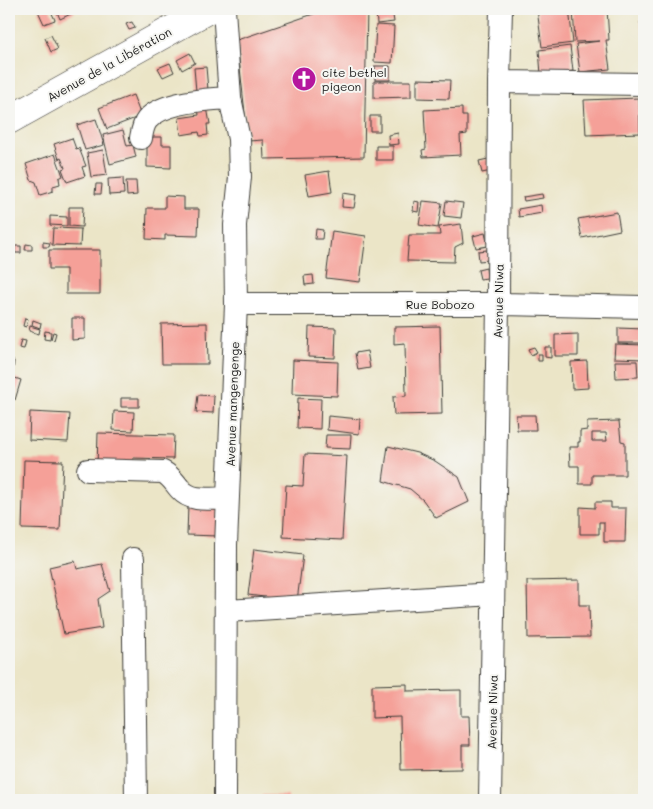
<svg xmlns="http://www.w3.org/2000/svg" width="653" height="809" font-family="Mali,sans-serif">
<rect width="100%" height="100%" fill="#f6f6f2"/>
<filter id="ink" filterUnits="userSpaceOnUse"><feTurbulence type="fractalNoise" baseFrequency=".02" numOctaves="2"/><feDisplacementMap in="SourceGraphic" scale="10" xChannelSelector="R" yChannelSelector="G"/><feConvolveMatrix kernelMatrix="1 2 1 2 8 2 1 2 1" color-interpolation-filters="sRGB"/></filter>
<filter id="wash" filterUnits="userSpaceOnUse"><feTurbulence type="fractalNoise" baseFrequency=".0096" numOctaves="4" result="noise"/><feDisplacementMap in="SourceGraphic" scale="20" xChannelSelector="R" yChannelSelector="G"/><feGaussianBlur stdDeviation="1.12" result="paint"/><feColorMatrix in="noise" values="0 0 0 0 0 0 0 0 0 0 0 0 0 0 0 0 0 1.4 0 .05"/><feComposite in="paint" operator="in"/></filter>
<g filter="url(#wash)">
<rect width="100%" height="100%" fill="#ebe5c7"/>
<g id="blocks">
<path fill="#f5a098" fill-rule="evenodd" d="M45,9H50L55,20L44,24L38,11Z
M56,9H73L75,12L60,19Z
M328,9H367L364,157L264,159L263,140L248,141L237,40Z
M392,9L394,22L377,24L376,12Z
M537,9H569L573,43L542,47Z
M573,9H607L609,40H606L610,69L580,72L576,44L600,41L575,42Z
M644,21V36H643L640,22Z
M132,22L135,28L129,30L126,24Z
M376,25L394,26L392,63L374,62Z
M51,35L58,49L51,52L45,38Z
M570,46L573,71L541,74L539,50Z
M190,53L195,63L182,70L177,60Z
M170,63L174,72L163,77L158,68Z
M375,66H390V80H375Z
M206,67L208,90L196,91L194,68Z
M417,79L450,80L449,99L417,98Z
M374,81H411V97L374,98Z
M133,95L141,116L107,129L99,108Z
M639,98L640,133L586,135L584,100Z
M207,107L210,124H207L208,135L200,136L199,132L181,135L179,118L199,115L198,108Z
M462,108V116H467V134L460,135L461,155L423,157L422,150L426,149L424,110Z
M370,116H380V131H370Z
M96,119L104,145L85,150L77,125Z
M123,130L127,146L133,145L136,157L110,164L103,135Z
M398,133L399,144L389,145L388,135Z
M147,137H162V145H171V168L147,167Z
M72,138L76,149L79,148L86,166L82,167L85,176L67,182L62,169L65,168L61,158L59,159L54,144Z
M376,146H393V160H376Z
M103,150L107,175L91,177L87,153Z
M55,154L63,176L59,178L60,184L53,186V191L40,195L36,182L31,180L26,164Z
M488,159L491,171L482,173L479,161Z
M329,171L332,192L309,196L305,175Z
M123,178L124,194L109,195L108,179Z
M126,181H136L137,195L127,196Z
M96,184H102L101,194H95Z
M343,193L356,195L354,208L342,207Z
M542,194L543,198L524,201L523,197Z
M165,196L184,197V209H199L198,236L165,235V240L146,239L147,208H165Z
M414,201L419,202L418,212L413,211Z
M423,201L442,203L438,228L419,225Z
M446,201L463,203L461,218L444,216Z
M541,205L542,213L519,217L518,209Z
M69,207H83L82,227L69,226Z
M617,212L620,230L582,238L578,219Z
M50,216L67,217V226L50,225Z
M461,224L463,243L455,247L454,262L407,261L409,235H440L439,227Z
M53,228L81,229L80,246L52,245Z
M316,229L323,230L322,239H315Z
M332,231L366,236L360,282L326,278Z
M485,233L488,246L476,248L473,236Z
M43,242L50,243L49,247H43Z
M26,244L32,245V250H25Z
M15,246H21V253H15Z
M49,250H100V294H66V269H49Z
M487,250L489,260L479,261L478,251Z
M486,268L487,278L480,279L478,270Z
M313,275L314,284L305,285L304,276Z
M25,318L28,319L26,327L23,326Z
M72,318H85V339L72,340Z
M33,320L41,323L40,328L32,325Z
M207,323L208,364H162L161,324Z
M9,325H12L11,341H9Z
M30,326L40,329L39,334L29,331Z
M440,326L442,414L394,415L393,397L406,396L405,343L394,344V327Z
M309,327L336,328L335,358L308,357Z
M618,328L644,329V343H618Z
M45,331L51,332L50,340L44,339Z
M53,332L56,333L54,340L51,339Z
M578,334V356H555V335Z
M21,340L26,341L24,349L19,348Z
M615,344L644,345V359L614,358Z
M534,347L537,352L531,355L528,349Z
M545,347H551V358L545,357Z
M367,351L370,368L358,370L355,353Z
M538,354H542V361H538Z
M9,360L14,361L13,375L9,374Z
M293,360L338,362L337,396L292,394Z
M587,361L588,388L572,389L571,362Z
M615,361H637L638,377L616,378Z
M9,376L21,380L15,400L9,398Z
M198,395L214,396L213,413L196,412Z
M121,398H139V407H121Z
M298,398L321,399L320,429L297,428Z
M114,411L134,412L133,431L113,430Z
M30,412L70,414L68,442L29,440Z
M516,415H535L536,430H517Z
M328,416L360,419L359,434L327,430Z
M619,421L621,441L625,442V475H592V484H579V466H570L569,447H578V442H580V431L587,430V422ZM592,433H606L607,441H592Z
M98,433L174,435L173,459L133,458L132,469L97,468Z
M326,435H351L350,449L325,448Z
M388,446L417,453L435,461L459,477L469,502L436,518L423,500L410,489L383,481Z
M305,454L347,456L342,540L283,537L286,485L303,486Z
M24,460L63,461L60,530L22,529Z
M595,502H611V508H626L625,542H604V522H599V534H580V507L595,508Z
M188,505L219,506L218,536L187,535Z
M254,549L303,555L297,601L248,595Z
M75,561L77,569L102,564L110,591L98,599L102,628L64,634L49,567Z
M579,580V605H589L590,637L528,638L527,581Z
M407,684V691L461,690V716H469L470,745H462V769L401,770L400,717L372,718V685Z
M262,795L288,796V800H262Z"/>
</g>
</g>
<g filter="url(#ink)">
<use href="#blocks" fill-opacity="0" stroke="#3b3a36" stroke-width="1"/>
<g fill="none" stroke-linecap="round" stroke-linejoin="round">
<defs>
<path id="minor" d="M224,9L230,98L239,139L240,177L235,225L236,304L226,545L225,800
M499,82L644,84
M141,138C142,132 143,125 147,120C161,102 209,99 230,98
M236,304H498L644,307
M88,470L163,472C171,476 174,482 180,489C192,503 211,498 228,498
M133,559L136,800
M227,611L493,594
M490,800L498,304L499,82L501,9"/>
<path id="highway" d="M9,120L209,9"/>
</defs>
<use href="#minor" stroke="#3b3a36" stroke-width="24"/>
<use href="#highway" stroke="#3b3a36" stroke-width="29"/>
<use href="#minor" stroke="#fff" stroke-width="22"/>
<use href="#highway" stroke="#fff" stroke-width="28"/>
</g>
</g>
<defs>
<symbol id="church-disc" viewBox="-11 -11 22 22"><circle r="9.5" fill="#b5179e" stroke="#f6f6f2"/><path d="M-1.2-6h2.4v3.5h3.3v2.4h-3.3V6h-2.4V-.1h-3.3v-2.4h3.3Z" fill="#fff"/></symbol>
</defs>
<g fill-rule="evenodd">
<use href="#church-disc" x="290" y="65" width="28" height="28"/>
</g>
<g text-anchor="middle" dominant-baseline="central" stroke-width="4" stroke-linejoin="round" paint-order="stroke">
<g font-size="12" fill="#1c1c1c" stroke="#f6f6f2">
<text transform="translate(109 64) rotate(-29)">Avenue de la Libération</text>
<text transform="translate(498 301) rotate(-89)">Avenue Niwa</text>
<text x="440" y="304">Rue Bobozo</text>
<text transform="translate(232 404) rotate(-88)">Avenue mangengenge</text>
<text transform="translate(492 712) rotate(-89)">Avenue Niwa</text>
</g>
<g font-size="12" fill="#1c1c1c" stroke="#f6f6f2" text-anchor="start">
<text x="322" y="72">cite bethel<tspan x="322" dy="14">pigeon</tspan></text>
</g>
</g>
<rect width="653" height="809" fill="none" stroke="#f6f6f2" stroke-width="30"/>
</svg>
